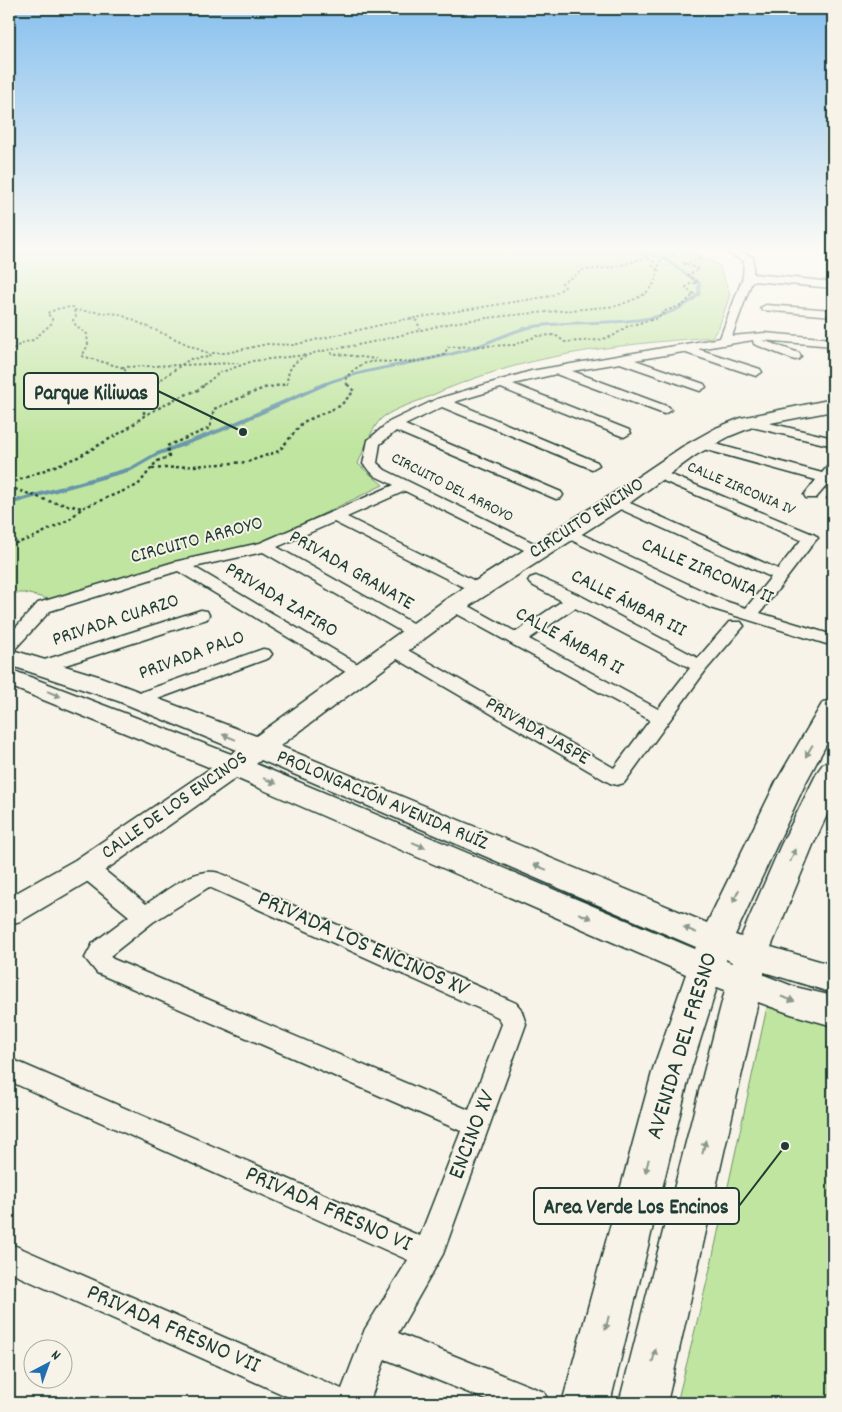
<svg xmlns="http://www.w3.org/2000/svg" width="842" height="1412" font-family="Dekko,sans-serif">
<rect width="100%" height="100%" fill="#f7f3e8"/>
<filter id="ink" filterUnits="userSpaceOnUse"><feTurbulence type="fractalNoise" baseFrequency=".02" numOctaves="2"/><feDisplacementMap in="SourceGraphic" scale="10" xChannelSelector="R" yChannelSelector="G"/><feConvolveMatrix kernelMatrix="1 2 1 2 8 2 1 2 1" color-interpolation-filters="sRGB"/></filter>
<g filter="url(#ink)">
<path fill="#c0e5a0" stroke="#70916a" d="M9,247H681L719,265L730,294L719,327L712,337C612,345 520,355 428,397C414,403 396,408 383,417C373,425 363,451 358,464L383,485L269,540L56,601L25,593H9Z
M767,1007L833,1023V1403H677L710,1269Z"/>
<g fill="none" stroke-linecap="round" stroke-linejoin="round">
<path stroke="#6796a9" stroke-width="3" d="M322,385C368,367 416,364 463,351C486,345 507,332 531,327C582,316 658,335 699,294V283L662,257L628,247"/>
<path stroke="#6796a9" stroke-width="4" d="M9,503L131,469L157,454L221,430L325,384"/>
<defs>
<path id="street" d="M714,247H728L753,257V274L833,282V288L752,281L732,336L765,333L833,339V346L762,340L799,353L801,356L799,359L795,360L754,344L753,340L698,349L760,369L762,372L756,376L683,352L635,360L704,384L706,387L700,391L620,363L572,371L669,407L671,410L664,414L556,374L513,384L629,430L631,433L624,437L501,388L454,402L597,462L599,465L592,469L442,407L405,425L561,492L563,495L561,498L556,499L396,431L380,444L377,463L385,470L544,548L546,551L544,554H532L405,491L347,517L485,586L487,589L485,592H473L334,522L277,547L421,628L424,632L421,636H409L263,552L194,567L366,669L369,673L366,677H354L178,571L50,611L15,649L9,650V635L38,603L174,562L260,543L394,485L375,476L363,464L368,440L389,422L437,399L531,371L720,338L743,277L744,261Z
M766,305L833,310V316L762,310L760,308Z
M748,418L833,438V446L743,425L741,422L743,419Z
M701,440L822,473L827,467L833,466V478L816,498H806L804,495L816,480L696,447L694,444L696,441Z
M657,469L815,535L818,538L815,541L760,613L833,635V646L710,608L563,536L560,533L568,528L573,530L722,600L746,608L771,577L611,505L609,502L611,499H621L778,569L801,540L652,476L650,473L652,470Z
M536,576L581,596L698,658L729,622H741L744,626L706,670L624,783L617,785L610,783L387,653L384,649L387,645H399L614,768L650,720L448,609L446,605L448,601H460L516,632L562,601L530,584L528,581L530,578ZM575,608L690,668L658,709L529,639Z
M201,610L207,611L209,615L207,619L50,670H38L35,666L38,662Z
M263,649L269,650L272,654L269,658L144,704H130L128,700L130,696Z
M86,860L94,862L146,904C166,892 194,866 219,873L516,1003L521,1009L526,1024L443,1254L398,1333L544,1392L549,1403H494L385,1359L369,1403H302L9,1272V1243L342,1389L365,1329L408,1260L9,1081V1058L420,1236L461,1131L97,973L85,958L93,943L129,916L78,874L75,868L78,862ZM209,887L498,1017L502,1024L469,1110L113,959L110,956L153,922Z"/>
<path id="secondary" d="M833,399V411L755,426L730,436L696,455L624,507L463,610L280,746L707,923L776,782L823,702L833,700V732L806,782L735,935L741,937L781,845L818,771L823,764L833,761V802L813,845L771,947L833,965V993L764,972V975L795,987L833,996V1026L791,1014L758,1002L667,1403H619L725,990L717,987L691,1069L610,1403H562L653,1069L686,974L236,778L97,876L21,921L9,924V897L75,860L211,768L9,686V669L231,754L237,750L118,701L9,665V649L98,676L256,736L445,600L608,497L682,447L716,428L741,418ZM261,760L696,947L695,949L256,764ZM726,959L732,962V963L726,961Z"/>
</defs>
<use href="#street" stroke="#1f3d34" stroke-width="3"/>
<use href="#secondary" stroke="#1f3d34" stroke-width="3"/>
<path stroke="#1f3d34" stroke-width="2" stroke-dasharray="2.5 2.5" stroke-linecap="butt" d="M636,249L654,262L653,267L658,270
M74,310L119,314L207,353L209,357
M410,319L417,321L420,329
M9,352L22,343L33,340L52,323V319L47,313L60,308L73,307L76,317L73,320L76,326L87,334L88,345L82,356L124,368L132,385
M330,353L376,359
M252,361L305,355
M122,367L238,363
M153,385L190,359L209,357L211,353H226L267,344L293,345L402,320L551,296L565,287L562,283L583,270L615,267L647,257
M204,385L219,373L253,361
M287,385C287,374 290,365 300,359C313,350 345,348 362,344C394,338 425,328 458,322C510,314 564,311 617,306C643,296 657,293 659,262L664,258L674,256L665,247
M347,385L346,378C365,355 379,363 404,362C418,362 431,359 444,355L448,347L514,345L537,336L555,335L565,342L599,340L613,336L628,326L655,319L663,314L662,312L683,305L694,294L686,288L687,285L698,282L688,275L699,269L684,264L702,258"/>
<path stroke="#1f3d34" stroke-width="2.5" stroke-dasharray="3 3" stroke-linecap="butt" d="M132,384L144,406V416
M137,396L155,384
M152,469L247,462L279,451L303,422L340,406L354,391L347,384
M9,484L78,457L127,429L144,416L177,398L198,390L206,384
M9,487L52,502L82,508
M826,498L833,500
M9,545L30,539L70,519L82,508L138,485L157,461L169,457L167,446L210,428L214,409L264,388L287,384"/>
<use href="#street" fill="#f7f3e8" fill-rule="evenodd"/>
<use href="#secondary" fill="#f7f3e8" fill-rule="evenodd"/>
</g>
<defs><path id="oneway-solid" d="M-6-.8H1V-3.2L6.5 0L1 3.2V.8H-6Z" transform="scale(1.25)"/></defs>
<g fill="#8b988e">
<use href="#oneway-solid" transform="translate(54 694) rotate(22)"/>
<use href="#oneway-solid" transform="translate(229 737) rotate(-158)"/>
<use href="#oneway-solid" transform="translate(809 751) rotate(120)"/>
<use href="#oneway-solid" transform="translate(270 781) rotate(23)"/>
<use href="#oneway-solid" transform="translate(419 845) rotate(23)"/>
<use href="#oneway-solid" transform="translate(793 855) rotate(-67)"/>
<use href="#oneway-solid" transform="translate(540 867) rotate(-157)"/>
<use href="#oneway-solid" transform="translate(736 896) rotate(115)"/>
<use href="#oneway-solid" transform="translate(585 916) rotate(23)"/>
<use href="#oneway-solid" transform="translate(690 930) rotate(-157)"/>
<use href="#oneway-solid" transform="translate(788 999) rotate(19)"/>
<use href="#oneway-solid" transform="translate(704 1147) rotate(-77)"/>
<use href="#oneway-solid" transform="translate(647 1166) rotate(104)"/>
<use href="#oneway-solid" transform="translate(607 1323) rotate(104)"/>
<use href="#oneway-solid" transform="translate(654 1356) rotate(-77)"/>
</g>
</g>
<linearGradient id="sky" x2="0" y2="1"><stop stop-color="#87c0ee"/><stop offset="0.56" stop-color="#fbfaf5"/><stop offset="1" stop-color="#fbfaf5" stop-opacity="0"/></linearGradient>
<rect width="842" height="445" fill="url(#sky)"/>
<g text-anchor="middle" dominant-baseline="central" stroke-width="4" stroke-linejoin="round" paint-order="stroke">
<g font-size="16" fill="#1f3d34" stroke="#f7f3e8">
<text transform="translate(452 488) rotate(27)">CIRCUITO DEL ARROYO</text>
<text transform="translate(741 489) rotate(23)">CALLE ZIRCONIA IV</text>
</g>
<g font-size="20" fill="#1f3d34" stroke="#f7f3e8">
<text transform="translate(587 519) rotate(-33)">CIRCUITO ENCINO</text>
<text transform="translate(197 541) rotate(-15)">CIRCUITO ARROYO</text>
<text transform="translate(351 571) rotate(30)">PRIVADA GRANATE</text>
<text transform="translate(707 572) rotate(23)">CALLE ZIRCONIA II</text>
<text transform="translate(281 601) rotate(31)">PRIVADA ZAFIRO</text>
<text transform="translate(628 604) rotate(27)">CALLE ÁMBAR III</text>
<text transform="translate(116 621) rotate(-18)">PRIVADA CUARZO</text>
<text transform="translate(569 642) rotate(29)">CALLE ÁMBAR II</text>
<text transform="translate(192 656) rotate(-20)">PRIVADA PALO</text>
<text transform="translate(537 732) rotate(30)">PRIVADA JASPE</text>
<text transform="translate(382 801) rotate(23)">PROLONGACIÓN AVENIDA RUÍZ</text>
<text transform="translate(175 806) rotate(-35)">CALLE DE LOS ENCINOS</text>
</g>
<g font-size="24" fill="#1f3d34" stroke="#f7f3e8">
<text transform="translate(363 945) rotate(24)">PRIVADA LOS ENCINOS XV</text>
<text transform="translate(683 1046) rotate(-73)">AVENIDA DEL FRESNO</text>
<text transform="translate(473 1135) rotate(-69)">ENCINO XV</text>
<text transform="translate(328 1210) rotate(24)">PRIVADA FRESNO VI</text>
<text transform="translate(173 1330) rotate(24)">PRIVADA FRESNO VII</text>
</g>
</g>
<path fill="none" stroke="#1f3d34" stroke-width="2" d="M243 432L158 391M785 1146L739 1206"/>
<g fill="#1f3d34" stroke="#f7f3e8" stroke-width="2">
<circle cx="243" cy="432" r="5"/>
<circle cx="785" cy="1146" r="5"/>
</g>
<g fill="#f7f3e8" stroke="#1f3d34" stroke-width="2">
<rect x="24" y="373" width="134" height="36" rx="5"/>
<rect x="534" y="1188" width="205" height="36" rx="5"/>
</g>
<g font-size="21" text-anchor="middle" font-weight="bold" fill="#1f3d34">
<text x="91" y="399">Parque Kiliwas</text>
<text x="636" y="1213">Area Verde Los Encinos</text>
</g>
<rect width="842" height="1412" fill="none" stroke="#f7f3e8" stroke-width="30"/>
<rect x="15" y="15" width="812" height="1382" fill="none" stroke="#1f3d34" stroke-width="2" filter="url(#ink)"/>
<g transform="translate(48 1364) rotate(41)"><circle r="24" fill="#f7f3e8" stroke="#a1aaa0"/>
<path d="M0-4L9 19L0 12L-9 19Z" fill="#1f6fb2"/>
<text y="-8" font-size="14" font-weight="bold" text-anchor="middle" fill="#1f3d34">N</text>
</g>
</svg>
